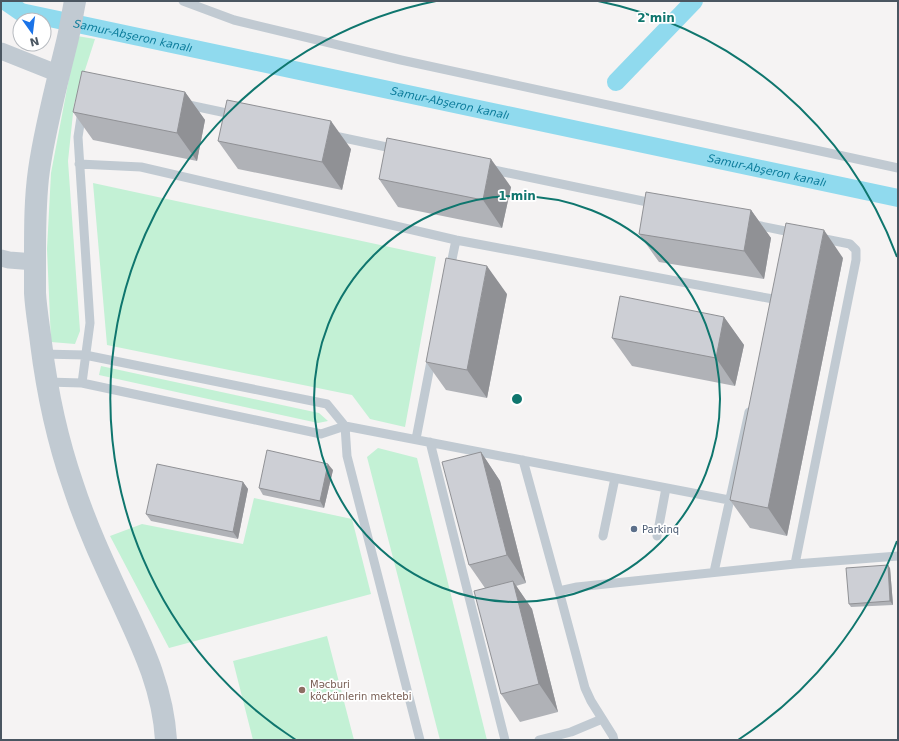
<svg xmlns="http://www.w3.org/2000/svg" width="899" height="741" font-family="'DejaVu Sans',sans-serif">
<rect width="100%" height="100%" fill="#f5f3f3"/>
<path fill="#c3f1d5" d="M77,36L95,39L74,104L68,161L80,331L75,344L51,342L47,249L51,173Z
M93,183L436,257L405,427L370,419L352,395L107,345Z
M101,366L319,413L328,421L318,423L99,375Z
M378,448L417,458L487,740H440L367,457Z
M254,498L352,519L371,594L169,648L110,536L142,524L243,544Z
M327,636L354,740H253L233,661Z"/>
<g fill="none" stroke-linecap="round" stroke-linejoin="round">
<g stroke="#90daee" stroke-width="18">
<path id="s1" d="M5,1L21,12L898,198"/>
<path d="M616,82L694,1"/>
</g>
<path stroke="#c1cad2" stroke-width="9" d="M183,1L234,20L401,60L898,168
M184,104L236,115
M82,111L78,137L90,323L82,383
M330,135L396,149
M79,164L141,167L456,240L773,299
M489,169L657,204
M751,224L795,233
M450,269L456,240
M42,354L85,355L327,404L345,426L321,434L82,383L47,382
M416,439L432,356
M430,442L505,740
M523,460L559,591L585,688L591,701L613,736L614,740
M603,536L615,478
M657,536L666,488
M795,564L856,260V250L850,244L820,238
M714,572L749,412
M559,591L577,587L795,564L898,556
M420,740L347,456L345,426L729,500
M539,740L571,732L602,719"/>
<path stroke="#c1cad2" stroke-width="17" d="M1,51L59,74
M1,258L9,260L35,262"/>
<path stroke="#c1cad2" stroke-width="22" d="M75,1C72,16 70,31 66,46C56,87 45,128 39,170C35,198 35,226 35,255C35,267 35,280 35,293C36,310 39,326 41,343C47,391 57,439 73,485C87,528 106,568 125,609C145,652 163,691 166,740"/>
</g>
<path fill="#b0b2b7" d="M185,92L205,120L197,161L93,140L73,112Z
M218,141L351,149L342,190L238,169Z
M379,179L511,187L502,228L398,207Z
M751,210L771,238L764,279L659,262L639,234Z
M843,258L787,536L750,528L730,500Z
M507,294L487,398L446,390L426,362Z
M724,317L744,345L735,386L632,366L612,338Z
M481,452L500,481L526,583L516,586L532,609L558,712L520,722L501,694L485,588L469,565Z
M333,470L324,508L263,495L259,488Z
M243,482L248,489L238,539L151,521L146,514Z
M890,568L893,605L851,607L849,604Z"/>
<path fill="#909195" d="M185,92L205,120L197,161L177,133Z
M331,121L351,149L342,190L322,162Z
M491,159L511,187L502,228L483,200Z
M751,210L771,238L764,279L744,251Z
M824,230L843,258L787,536L768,508Z
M487,266L507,294L487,398L467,370Z
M724,317L744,345L735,386L716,358Z
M481,452L500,481L526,583L507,555Z
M328,464L333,470L324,508L320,501Z
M243,482L248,489L238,539L233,532Z
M888,565L890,568L893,605L890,601Z
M513,581L532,609L558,712L539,684Z"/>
<path fill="#cdcfd5" stroke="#909195" d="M82,71L185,92L177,133L73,112Z
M227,100L331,121L322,162L218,141Z
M387,138L491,159L483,200L379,179Z
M646,192L751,210L744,251L639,234Z
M786,223L824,230L768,508L730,500Z
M446,258L487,266L467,370L426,362Z
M620,296L724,317L716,358L612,338Z
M267,450L328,464L320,501L259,488Z
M481,452L507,555L469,565L442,462Z
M157,464L243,482L233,532L146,514Z
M888,565L890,601L849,604L846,568Z
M513,581L539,684L501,694L474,591Z"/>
<g fill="none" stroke="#0f766e" stroke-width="2">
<circle cx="517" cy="399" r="203"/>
<path d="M897 541A406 406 0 0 1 738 740M296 740A406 406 0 0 1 436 1M598 1A406 406 0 0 1 897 257"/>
</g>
<circle fill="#5c6f8a" stroke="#fff" stroke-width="1.5" cx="634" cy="529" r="4"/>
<circle fill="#8d6e63" stroke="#fff" stroke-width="1.5" cx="302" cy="690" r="4"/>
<g text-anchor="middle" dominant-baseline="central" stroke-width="3.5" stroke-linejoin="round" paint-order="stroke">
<g font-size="10" fill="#4e5e75" stroke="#fff" text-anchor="start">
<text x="642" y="529">Parkinq</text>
</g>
<g font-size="10" fill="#785e54" stroke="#fff" text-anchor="start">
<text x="310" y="684">Məcburi<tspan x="310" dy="12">köçkünlerin mektebi</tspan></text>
</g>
<g font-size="11" font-style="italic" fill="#0c7c9b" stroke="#fff">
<text stroke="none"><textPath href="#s1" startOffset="134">Samur-Abşeron kanalı</textPath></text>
<text stroke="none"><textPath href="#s1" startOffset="458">Samur-Abşeron kanalı</textPath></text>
<text stroke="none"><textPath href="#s1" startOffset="782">Samur-Abşeron kanalı</textPath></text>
</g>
</g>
<circle cx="517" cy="399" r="6" fill="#0f766e" stroke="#fff" stroke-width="2"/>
<g font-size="12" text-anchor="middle" font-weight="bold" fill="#0f766e" stroke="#fff" stroke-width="3.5" stroke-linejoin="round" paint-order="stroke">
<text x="656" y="22">2 min</text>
<text x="517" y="200">1 min</text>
</g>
<rect width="899" height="741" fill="none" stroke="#4a5661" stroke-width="4"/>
<g transform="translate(32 32) rotate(166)"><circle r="19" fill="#ffffff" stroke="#b7bbc0"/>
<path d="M0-3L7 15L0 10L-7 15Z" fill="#1a73e8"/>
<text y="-6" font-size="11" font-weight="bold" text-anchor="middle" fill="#4a5661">N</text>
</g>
</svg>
